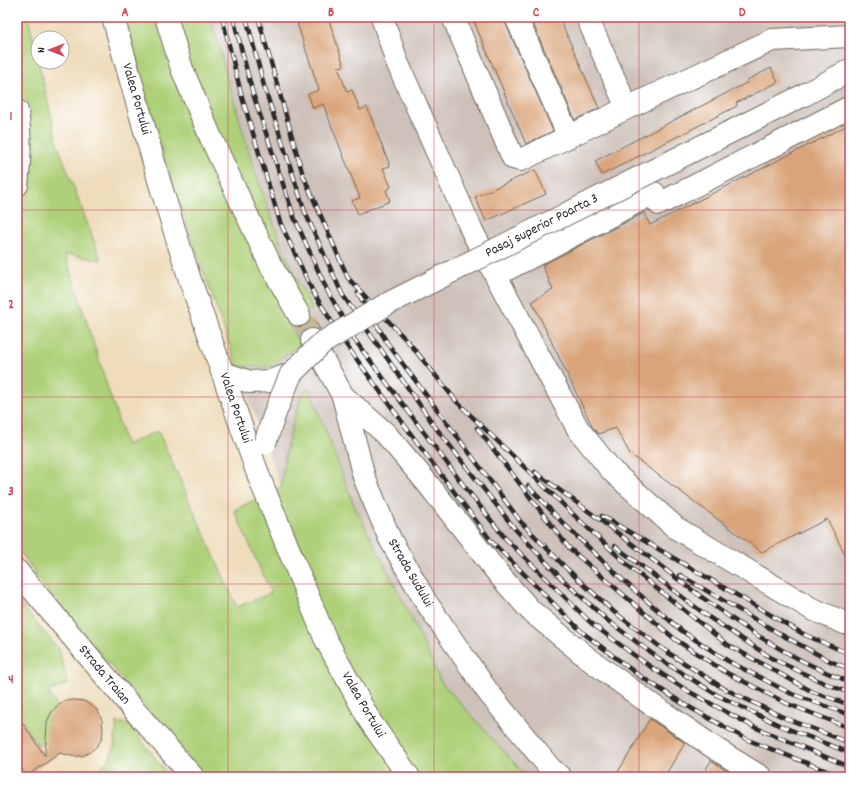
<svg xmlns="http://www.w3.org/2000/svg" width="867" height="794" font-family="Dekko,sans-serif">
<rect width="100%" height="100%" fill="#fff"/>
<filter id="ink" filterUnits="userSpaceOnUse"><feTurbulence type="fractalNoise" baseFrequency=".025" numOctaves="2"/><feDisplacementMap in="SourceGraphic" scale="8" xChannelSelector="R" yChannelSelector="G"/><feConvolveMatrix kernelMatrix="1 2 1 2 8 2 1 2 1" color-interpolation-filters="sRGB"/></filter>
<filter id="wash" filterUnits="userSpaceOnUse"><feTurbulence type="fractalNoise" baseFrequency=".012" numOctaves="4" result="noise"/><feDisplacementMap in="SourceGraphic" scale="16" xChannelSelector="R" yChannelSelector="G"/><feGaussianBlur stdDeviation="0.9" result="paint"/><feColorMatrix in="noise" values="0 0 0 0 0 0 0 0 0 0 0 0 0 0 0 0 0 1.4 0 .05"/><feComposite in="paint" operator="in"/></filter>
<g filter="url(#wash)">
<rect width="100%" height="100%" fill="#eedcba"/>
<path fill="#cec1ba" d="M124,17H850V777H527L441,682L413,621L354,505L338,462L281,487L237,366L164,159Z"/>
<path fill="#add078" stroke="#6c7e52" d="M17,17H28L58,145L101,260L65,254L126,445L158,431L237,607L271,593L234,510L281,487L286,449L301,395L309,388L354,505L413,621L441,682L527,777H205L33,574L35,572L17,548Z
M124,17H210L252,163L283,250L312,309L288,324L300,344L270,367L237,366L164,159Z
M17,600L59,650L68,684L48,692L57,706C47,717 45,726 49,741L38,745L17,715Z
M117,722L128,724L170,777H110L101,766L108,761L114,748Z"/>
<g id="blocks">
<path fill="#d9a479" d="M316,17H328L344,66L338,67L347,92L352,90L360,110L367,107L390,166L383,168L391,187L386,190L390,201L358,214L352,201L360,198L323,104L313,108L308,94L319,90L297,23Z
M472,17H504L505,22L553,131L526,144Z
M530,17H559L599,108L575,120Z
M771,68L778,82L736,103L737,106L602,175L595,161L748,82L747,80Z
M850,124V564L827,519L762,552L630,454L616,428L598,434L592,426L532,301L553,290L542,265L644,213L650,225Z
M535,170L546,194L486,221L475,197Z
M311,316L320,329L312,328L306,329L302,333L300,337L293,326L299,327L305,326L310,322Z
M74,700L83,701L91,705L98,711L102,720L103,729L102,738L97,746L90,752L82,756H72L60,753L27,776L17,761V715L45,756L47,722L51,713L57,706L65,701Z
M650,719L685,743L664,777H615Z
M711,761L737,777H701Z"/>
</g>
</g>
<g filter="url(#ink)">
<use href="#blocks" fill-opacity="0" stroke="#6f695d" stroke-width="1"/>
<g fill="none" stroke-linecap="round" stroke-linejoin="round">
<path stroke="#c7b99d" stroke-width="22" stroke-dasharray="22 11" stroke-linecap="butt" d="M299,315L312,340"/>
<defs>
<path id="minor" d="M113,17L160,184L190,280L259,477L325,638L370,721L409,777
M166,17L182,69L211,138L270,264L299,315
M382,17L397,62L473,233L578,429L612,471L676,528L812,609L845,623H850
M453,17L513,158L521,160L627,108L772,40L850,36
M516,17L569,137
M587,17L627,108
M804,95L850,70
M17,111C21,136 20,160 17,185
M496,275L654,193L659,204L850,107
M312,340L343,396L364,477L390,539L426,602L488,692L550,768L560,777
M223,373L250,382L270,381L291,374
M343,396L386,434L428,484L500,576L531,611L589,659L645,700L716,749L761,777
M17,571L128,703L193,777"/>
</defs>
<use href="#minor" stroke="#6f695d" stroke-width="24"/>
<use href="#minor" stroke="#fff" stroke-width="22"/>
<defs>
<path id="rail" d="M222,17L242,97L280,222L313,292L347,346L427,456L492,542L582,632L637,674L682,703L748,740L842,777
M233,17L253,94L294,217L326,288L354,339L464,486L505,538L591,623L642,661L686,690L754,727L850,767
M246,17L264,86L305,212L342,294L436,428L515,529L561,578L607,620L658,658L717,695L781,726L850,753
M258,17L303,175L348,278L410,344L457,402L577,518L631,568L728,645L813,692L850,705
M358,293L388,344L521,522L567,569L614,612L667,652L723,688L785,718L850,743
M477,428L569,548L676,640L727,673L788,704L850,728
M535,472C573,500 612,528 649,557C712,606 775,654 850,682
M528,486L563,523L625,582L682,631L728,661L792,694L850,715
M602,516L805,635L850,654
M615,546L710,618L773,659L824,683L850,693
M680,575L780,634L830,661L850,669"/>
</defs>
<use href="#rail" stroke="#2b2b2b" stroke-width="4.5"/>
<use href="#rail" stroke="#fff" stroke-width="3" stroke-dasharray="9" stroke-linecap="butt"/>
<defs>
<path id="minor-bridge" d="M265,443L275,413L291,374L322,343L387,304L804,95"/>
</defs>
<use href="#minor-bridge" stroke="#6f695d" stroke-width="24" stroke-linecap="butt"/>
<use href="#minor-bridge" stroke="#fff" stroke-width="22"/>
</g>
</g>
<path fill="none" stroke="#d1495b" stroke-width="1" stroke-opacity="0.55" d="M228,17V777M434,17V777M639,17V777M17,210H850M17,397H850M17,584H850"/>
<g text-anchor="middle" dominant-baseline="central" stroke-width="3.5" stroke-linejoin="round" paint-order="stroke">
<g font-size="14" fill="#2b2b2b" stroke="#fff">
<text transform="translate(136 99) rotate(74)">Valea Portului</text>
<text transform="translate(542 226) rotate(-27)">Pasaj superior Poarta 3</text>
<text transform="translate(235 408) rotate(71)">Valea Portului</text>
<text transform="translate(410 573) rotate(60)">Strada Sudului</text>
<text transform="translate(104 675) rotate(50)">Strada Traian</text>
<text transform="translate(363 705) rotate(60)">Valea Portului</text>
</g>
</g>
<rect width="867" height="794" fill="none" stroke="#fff" stroke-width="44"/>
<g transform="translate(50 50) rotate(270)"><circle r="19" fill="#ffffff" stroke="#aaaaaa"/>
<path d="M0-3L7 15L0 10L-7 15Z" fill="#d1495b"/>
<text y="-6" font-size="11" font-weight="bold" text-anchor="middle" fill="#2b2b2b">N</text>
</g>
<rect x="22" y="22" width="823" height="750" fill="none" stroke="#d1495b" stroke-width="1.5"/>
<g font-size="13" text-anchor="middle" font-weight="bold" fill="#d1495b">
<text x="125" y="16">A</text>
<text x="331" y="16">B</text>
<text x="536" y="16">C</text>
<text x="742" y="16">D</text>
<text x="11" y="120">1</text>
<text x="11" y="308">2</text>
<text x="11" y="495">3</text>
<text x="11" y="683">4</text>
</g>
</svg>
